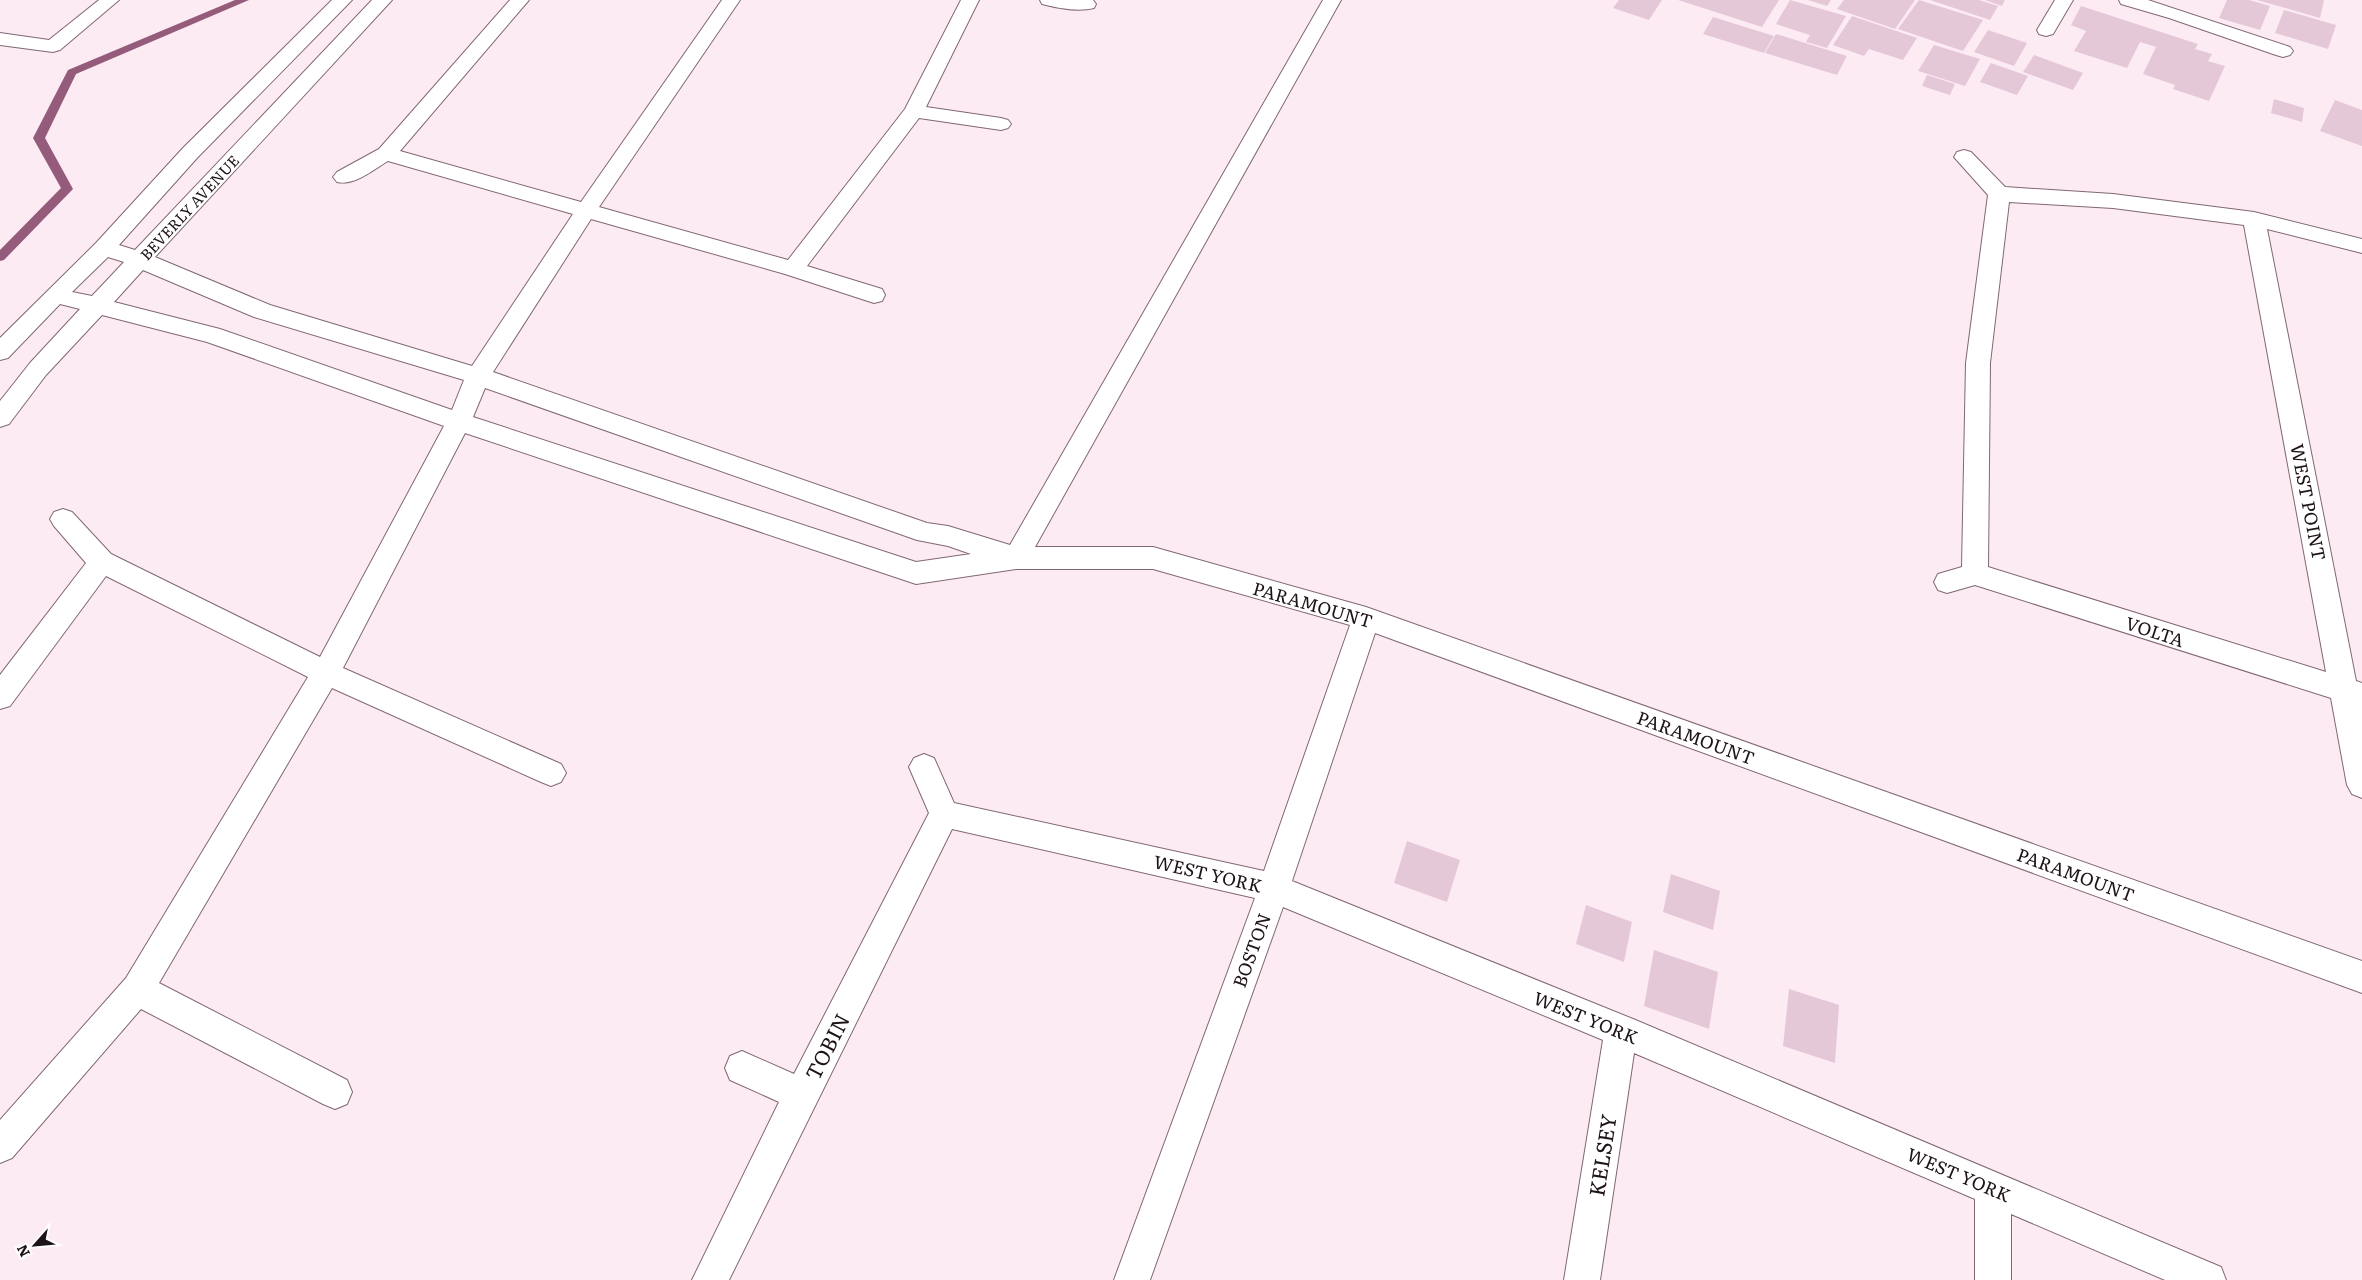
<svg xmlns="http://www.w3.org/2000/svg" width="2362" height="1280" font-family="Literata,serif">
<rect width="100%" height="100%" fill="#fdebf4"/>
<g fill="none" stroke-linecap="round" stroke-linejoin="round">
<path fill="#955b7b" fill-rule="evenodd" d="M235,0H249L76,74L45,138L73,189L4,260L0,261V250L61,188L33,138L68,70Z"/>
</g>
<path fill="#e5c8d7" d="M1619,0H1662L1649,20L1613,8Z
M1678,0H1779L1762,27Z
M1790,0L1846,16L1827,48L1806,42L1810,35L1776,24Z
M1808,0H1831L1827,6Z
M1844,0H1915L1895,29L1837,9Z
M1919,0L1983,20L1963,51L1898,29Z
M1930,0H1979L1998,6L1990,20Z
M1985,0H2005L2002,6Z
M2227,0H2249L2270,6L2260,30L2219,18Z
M2257,0H2324L2320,18Z
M2081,6L2198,44L2195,49L2212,54L2208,61L2225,66L2209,101L2173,89L2175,85L2143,74L2156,47L2140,42L2127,68L2074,51L2086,31L2071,25Z
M2284,10L2336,25L2328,49L2275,33Z
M1852,16L1917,38L1903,60L1869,49L1864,56L1833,45Z
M1713,17L1774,36L1764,53L1703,34Z
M1988,30L2027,43L2014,66L1974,52Z
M1776,34L1847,56L1837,75L1765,53Z
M1934,45L1980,59L1965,86L1918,71Z
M2034,55L2083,73L2073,90L2023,72Z
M1991,63L2028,76L2017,95L1980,82Z
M1927,75L1955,84L1950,95L1922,86Z
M2274,99L2304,108L2302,122L2271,113Z
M2335,100L2362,110V146L2320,131Z
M1407,841L1460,860L1447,902L1394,883Z
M1671,874L1720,891L1713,930L1663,912Z
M1586,905L1632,922L1624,962L1576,944Z
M1654,950L1718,972L1709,1029L1644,1006Z
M1789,989L1839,1005L1835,1063L1783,1046Z"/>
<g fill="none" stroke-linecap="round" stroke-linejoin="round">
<defs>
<path id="minor" d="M99,0H119L60,50L53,52L0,45V33L49,40Z
M332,0H352L197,158L119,245L135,250L372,0H392L155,257L270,305L472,366L573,214L388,161C373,170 354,186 337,182L333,177L337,172L379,149L510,0H529L400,151L581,202L722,0H740L599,207L788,260L905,109L961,0H979L926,107L1001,118L1008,120L1011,124L1008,128L1001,130L919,118L807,266L882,289L885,295L882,301L874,303L785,274L591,219L493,372L927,523L948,526L1010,545L1323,0H1341L1035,547H1153L1366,607L2362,961V993L1375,633L1292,881L1633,1019L2221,1267L2226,1280H2165L2011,1214V1280H1975V1199L1634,1053L1600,1280H1564L1603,1040L1283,907L1150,1280H1114L1255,898L952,829L729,1280H692L779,1102L730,1080L725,1068L730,1056L742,1051L794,1074L929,813L909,767L914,758L924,754L934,758L954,803L1264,871L1350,625L1153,569H1016L916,584L465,433L343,668L561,764L566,773L561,782L551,786L541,782L332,688L159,983L347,1080L352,1092L347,1104L335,1109L323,1104L141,1009L12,1158L0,1163V1120L126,978L308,677L106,576L10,706L0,709V675L86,563L54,526L50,519L54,512L63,509L72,512L111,554L320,657L444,426L207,342L102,315L46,375L9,424L0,427V401L30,363L80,309L60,304L8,358L0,360V338L96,243L183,148ZM108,257L124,262L92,296L72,292ZM143,270L254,317L464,380L452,410L220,329L114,302ZM485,388L917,540L948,546L971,554L916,562L473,417Z
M1040,0H1093L1096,4L1094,8C1079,12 1057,8 1042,4Z
M2055,0H2073L2053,34L2046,36L2039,34L2037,30Z
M2119,0H2148L2290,47L2293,51L2290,55L2283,57L2276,55L2169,18L2121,4Z
M1964,150L1971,152L2005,187L2113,194L2254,212L2362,239V253L2267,229L2356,681L2362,683V798L2352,794L2347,785L2331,698L1975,585L1947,593L1938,590L1934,582L1938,574L1962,567L1966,363L1988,195L1954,157L1957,152ZM2009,202L2113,208L2244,225L2326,672L1988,567L1990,363Z"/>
</defs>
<use href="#minor" stroke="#816775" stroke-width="2"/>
<use href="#minor" fill="#fff" fill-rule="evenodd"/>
</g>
<g text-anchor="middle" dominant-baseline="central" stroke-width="4" stroke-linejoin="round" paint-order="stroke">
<g font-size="15" fill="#1d1318" stroke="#fff">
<text transform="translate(189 207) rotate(-47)">BEVERLY AVENUE</text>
</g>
<g font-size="18" fill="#1d1318" stroke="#fff">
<text transform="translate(2309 502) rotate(79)">WEST POINT</text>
<text transform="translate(1313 604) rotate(16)">PARAMOUNT</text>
<text transform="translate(2155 631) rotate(18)">VOLTA</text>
<text transform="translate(1696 737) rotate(20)">PARAMOUNT</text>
<text transform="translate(1208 873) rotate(13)">WEST YORK</text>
<text transform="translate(2076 874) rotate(20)">PARAMOUNT</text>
<text transform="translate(1251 950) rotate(-70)">BOSTON</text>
<text transform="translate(1586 1017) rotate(22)">WEST YORK</text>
<text transform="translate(1959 1174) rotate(23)">WEST YORK</text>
</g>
<g font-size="21" fill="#1d1318" stroke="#fff">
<text transform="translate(826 1046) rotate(-63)">TOBIN</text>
<text transform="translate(1601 1155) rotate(-81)">KELSEY</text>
</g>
</g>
<g transform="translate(35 1245) rotate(243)" stroke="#ffffff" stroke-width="4" paint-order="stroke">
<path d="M0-4L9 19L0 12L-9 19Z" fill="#1d1318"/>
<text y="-8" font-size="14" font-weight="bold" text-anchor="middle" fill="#1d1318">N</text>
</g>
</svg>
